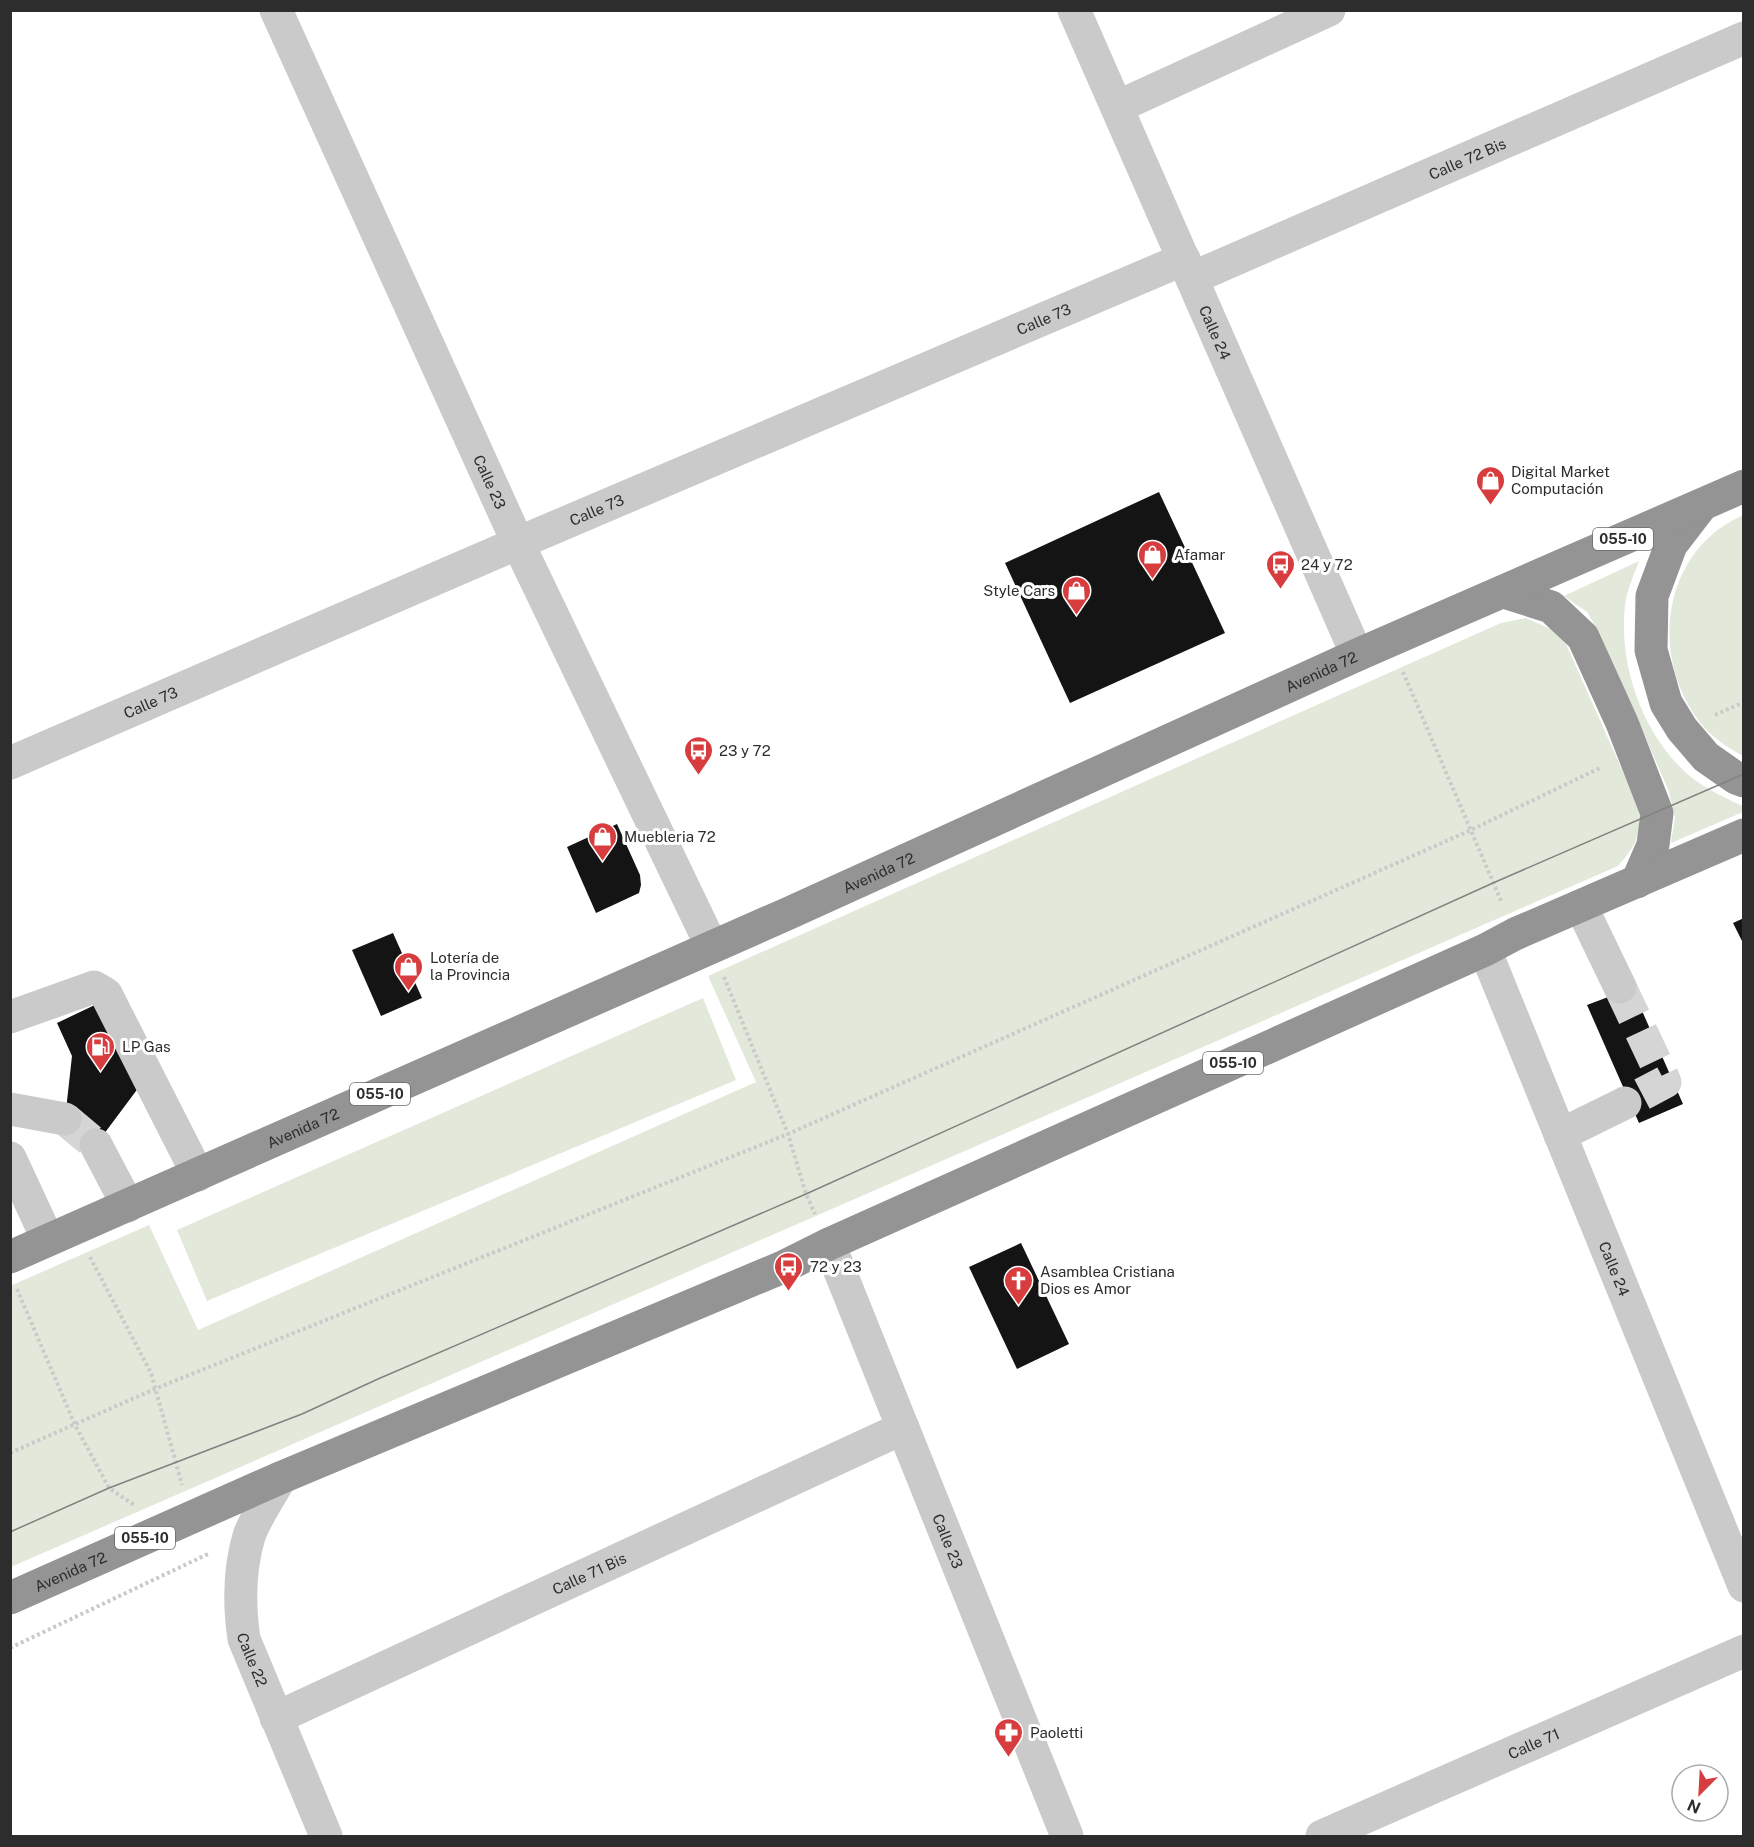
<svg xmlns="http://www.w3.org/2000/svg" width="1754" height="1847" font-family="'Public Sans',sans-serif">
<rect width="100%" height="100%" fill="#fff"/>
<path fill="#e2e9db" d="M1743,515V756C1729,748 1714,739 1703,726C1648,660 1660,552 1743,515Z
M1639,561C1634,575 1627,590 1625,605C1619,662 1639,723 1678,765C1695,784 1721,796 1743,806V812L1671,843L1675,817L1668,789L1599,632L1587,612L1564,596Z
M1526,618L1553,630L1566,644L1640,810C1640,837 1636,846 1618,866L11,1567L10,1286L149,1225L198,1330L756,1082L708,976L1501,623Z
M703,998L736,1080L207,1301L177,1230Z"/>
<path fill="#141414" d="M1159,492L1225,633L1070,703L1005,563Z
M617,824L640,875L641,885L639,893L596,913L567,847Z
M1744,918V945L1733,923Z
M393,933L422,998L381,1016L352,950Z
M1632,988L1683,1104L1639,1123L1587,1005Z
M99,1003L139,1087L92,1150L63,1137L72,1056L57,1023Z
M1021,1243L1069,1344L1017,1369L969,1267Z"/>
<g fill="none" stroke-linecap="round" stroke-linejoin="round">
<path stroke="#d5d5d5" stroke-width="33" stroke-dasharray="33 16" stroke-linecap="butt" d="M1620,987L1665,1082L1625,1103
M65,1119L96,1145"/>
<path stroke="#cacaca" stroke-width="4" stroke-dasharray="3 3" stroke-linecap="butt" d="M1403,672L1502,903
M1715,715L1744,702
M724,977L788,1134L806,1194L815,1214
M90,1257L151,1373L182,1485
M17,1289L75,1425L109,1488L134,1505
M10,1453L157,1388L788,1134L1471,830L1602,767
M10,1648L210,1553"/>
<g stroke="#cacaca" stroke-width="33">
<path id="s1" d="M276,10L518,543L712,947"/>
<path id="s2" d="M1074,10L1357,655"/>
<path d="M1117,107L1329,10"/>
<path id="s3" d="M1192,278L1744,38"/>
<path id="s4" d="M10,763L518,543L1184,259"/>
<path d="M1581,906L1620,987"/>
<path id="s5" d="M1485,950L1744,1586"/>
<path d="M10,1017L94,987L106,994L198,1175"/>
<path d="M10,1109L65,1119"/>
<path d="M1560,1135L1625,1103"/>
<path d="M96,1145L128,1206"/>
<path d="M10,1158L48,1240"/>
<path id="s6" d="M829,1244L1067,1836"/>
<path id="s7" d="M280,1478C271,1496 255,1518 249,1536C239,1570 239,1605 244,1639L326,1836"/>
<path id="s8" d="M276,1718L903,1428"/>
<path id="s9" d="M1322,1836L1744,1651"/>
</g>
<g stroke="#949494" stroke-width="33">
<path d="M1701,506L1671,545L1652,596L1651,650L1666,703L1682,729L1706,757L1736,778L1744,781"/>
<path d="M1504,592L1551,607L1583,637L1622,723L1657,813L1653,845L1637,882"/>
<path id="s10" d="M10,1257L787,914L1357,655L1744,486"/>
<path id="s11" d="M10,1598L280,1478L783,1267L829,1244L1485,950L1515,934L1744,835"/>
</g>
<path stroke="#828282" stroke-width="1.5" d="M10,1532L109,1488L302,1414L378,1379L806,1194L1493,883L1744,774"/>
</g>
<defs>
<symbol id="shop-pin" viewBox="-11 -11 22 30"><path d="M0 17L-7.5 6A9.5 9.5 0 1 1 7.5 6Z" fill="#d73c3e" stroke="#fff"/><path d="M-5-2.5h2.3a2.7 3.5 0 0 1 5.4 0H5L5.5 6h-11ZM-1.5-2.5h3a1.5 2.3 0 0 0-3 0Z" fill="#fff"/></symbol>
<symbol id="bus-pin" viewBox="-11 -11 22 30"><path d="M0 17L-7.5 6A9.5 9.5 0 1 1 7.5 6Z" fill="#d73c3e" stroke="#fff"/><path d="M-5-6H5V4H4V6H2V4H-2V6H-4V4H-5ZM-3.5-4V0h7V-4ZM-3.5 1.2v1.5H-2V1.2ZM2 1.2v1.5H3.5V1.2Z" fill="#fff"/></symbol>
<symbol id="fuel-pin" viewBox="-11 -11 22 30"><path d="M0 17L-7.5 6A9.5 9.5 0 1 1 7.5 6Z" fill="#d73c3e" stroke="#fff"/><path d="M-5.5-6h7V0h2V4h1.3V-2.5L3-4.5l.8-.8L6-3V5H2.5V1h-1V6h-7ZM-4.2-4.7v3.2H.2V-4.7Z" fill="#fff"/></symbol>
<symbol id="church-pin" viewBox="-11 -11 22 30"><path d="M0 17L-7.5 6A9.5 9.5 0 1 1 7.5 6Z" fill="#d73c3e" stroke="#fff"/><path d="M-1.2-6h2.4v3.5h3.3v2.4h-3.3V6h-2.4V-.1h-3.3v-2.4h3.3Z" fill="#fff"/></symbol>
<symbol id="pharmacy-pin" viewBox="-11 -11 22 30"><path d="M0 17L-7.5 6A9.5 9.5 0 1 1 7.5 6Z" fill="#d73c3e" stroke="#fff"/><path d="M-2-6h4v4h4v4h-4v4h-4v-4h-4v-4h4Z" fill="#fff"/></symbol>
</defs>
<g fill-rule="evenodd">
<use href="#shop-pin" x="1474" y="464" width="33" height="45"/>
<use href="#shop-pin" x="1136" y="538" width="33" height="45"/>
<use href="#bus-pin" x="1264" y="548" width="33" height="45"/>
<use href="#shop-pin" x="1060" y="574" width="33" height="45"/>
<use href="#bus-pin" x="682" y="734" width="33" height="45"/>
<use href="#shop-pin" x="586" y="820" width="33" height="45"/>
<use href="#shop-pin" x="392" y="950" width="33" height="45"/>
<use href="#fuel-pin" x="84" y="1030" width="33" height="45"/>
<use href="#bus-pin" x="772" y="1250" width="33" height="45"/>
<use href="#church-pin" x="1002" y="1264" width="33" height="45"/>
<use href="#pharmacy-pin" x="992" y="1716" width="33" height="45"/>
</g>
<g text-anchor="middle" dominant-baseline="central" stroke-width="6" stroke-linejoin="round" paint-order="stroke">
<g fill="#fff" stroke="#6c6c6c" stroke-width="1.5">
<rect x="1593" y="528" width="60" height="22" rx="4.5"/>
<rect x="1203" y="1052" width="60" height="22" rx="4.5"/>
<rect x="350" y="1083" width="60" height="22" rx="4.5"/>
<rect x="115" y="1527" width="60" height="22" rx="4.5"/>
</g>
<g font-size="14" font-weight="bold" fill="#2d2d2d">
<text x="1623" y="539">055-10</text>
<text x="1233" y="1063">055-10</text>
<text x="380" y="1094">055-10</text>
<text x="145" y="1538">055-10</text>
</g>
<g font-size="15" fill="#2d2d2d" stroke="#fff">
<text stroke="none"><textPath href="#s3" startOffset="300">Calle 72 Bis</textPath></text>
<text stroke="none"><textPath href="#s4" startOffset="1125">Calle 73</textPath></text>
<text stroke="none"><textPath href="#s2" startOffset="352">Calle 24</textPath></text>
<text stroke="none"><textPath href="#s1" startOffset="518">Calle 23</textPath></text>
<text stroke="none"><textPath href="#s4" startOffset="639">Calle 73</textPath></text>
<text stroke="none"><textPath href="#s10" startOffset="1436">Avenida 72</textPath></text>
<text stroke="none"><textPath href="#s4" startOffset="153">Calle 73</textPath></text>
<text stroke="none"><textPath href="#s10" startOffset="950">Avenida 72</textPath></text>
<text stroke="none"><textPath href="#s10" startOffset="320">Avenida 72</textPath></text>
<text stroke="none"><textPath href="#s5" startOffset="344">Calle 24</textPath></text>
<text stroke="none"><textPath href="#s6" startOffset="320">Calle 23</textPath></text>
<text stroke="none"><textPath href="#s11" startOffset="66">Avenida 72</textPath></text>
<text stroke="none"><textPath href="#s8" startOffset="345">Calle 71 Bis</textPath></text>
<text stroke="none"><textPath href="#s7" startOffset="192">Calle 22</textPath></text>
<text stroke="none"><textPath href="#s9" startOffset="231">Calle 71</textPath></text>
</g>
<g font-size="15" fill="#2d2d2d" stroke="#fff" text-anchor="start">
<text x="1511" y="471">Digital Market<tspan x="1511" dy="17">Computación</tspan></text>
<text x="1174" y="554">Afamar</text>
<text x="1301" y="564">24 y 72</text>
<text x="1055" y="590" text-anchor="end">Style Cars</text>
<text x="719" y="750">23 y 72</text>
<text x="624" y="836">Muebleria 72</text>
<text x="430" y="957">Lotería de<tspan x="430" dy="17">la Provincia</tspan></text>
<text x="122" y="1046">LP Gas</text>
<text x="810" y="1266">72 y 23</text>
<text x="1040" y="1271">Asamblea Cristiana<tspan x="1040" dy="17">Dios es Amor</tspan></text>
<text x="1030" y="1732">Paoletti</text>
</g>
</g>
<rect width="1754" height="1847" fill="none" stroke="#2d2d2d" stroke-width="24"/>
<g transform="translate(1700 1793) rotate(204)"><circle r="28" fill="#ffffff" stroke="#ababab" stroke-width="1.5"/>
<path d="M0-4.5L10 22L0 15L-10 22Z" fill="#d73c3e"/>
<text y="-9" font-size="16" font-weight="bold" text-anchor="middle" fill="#2d2d2d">N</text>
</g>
</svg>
